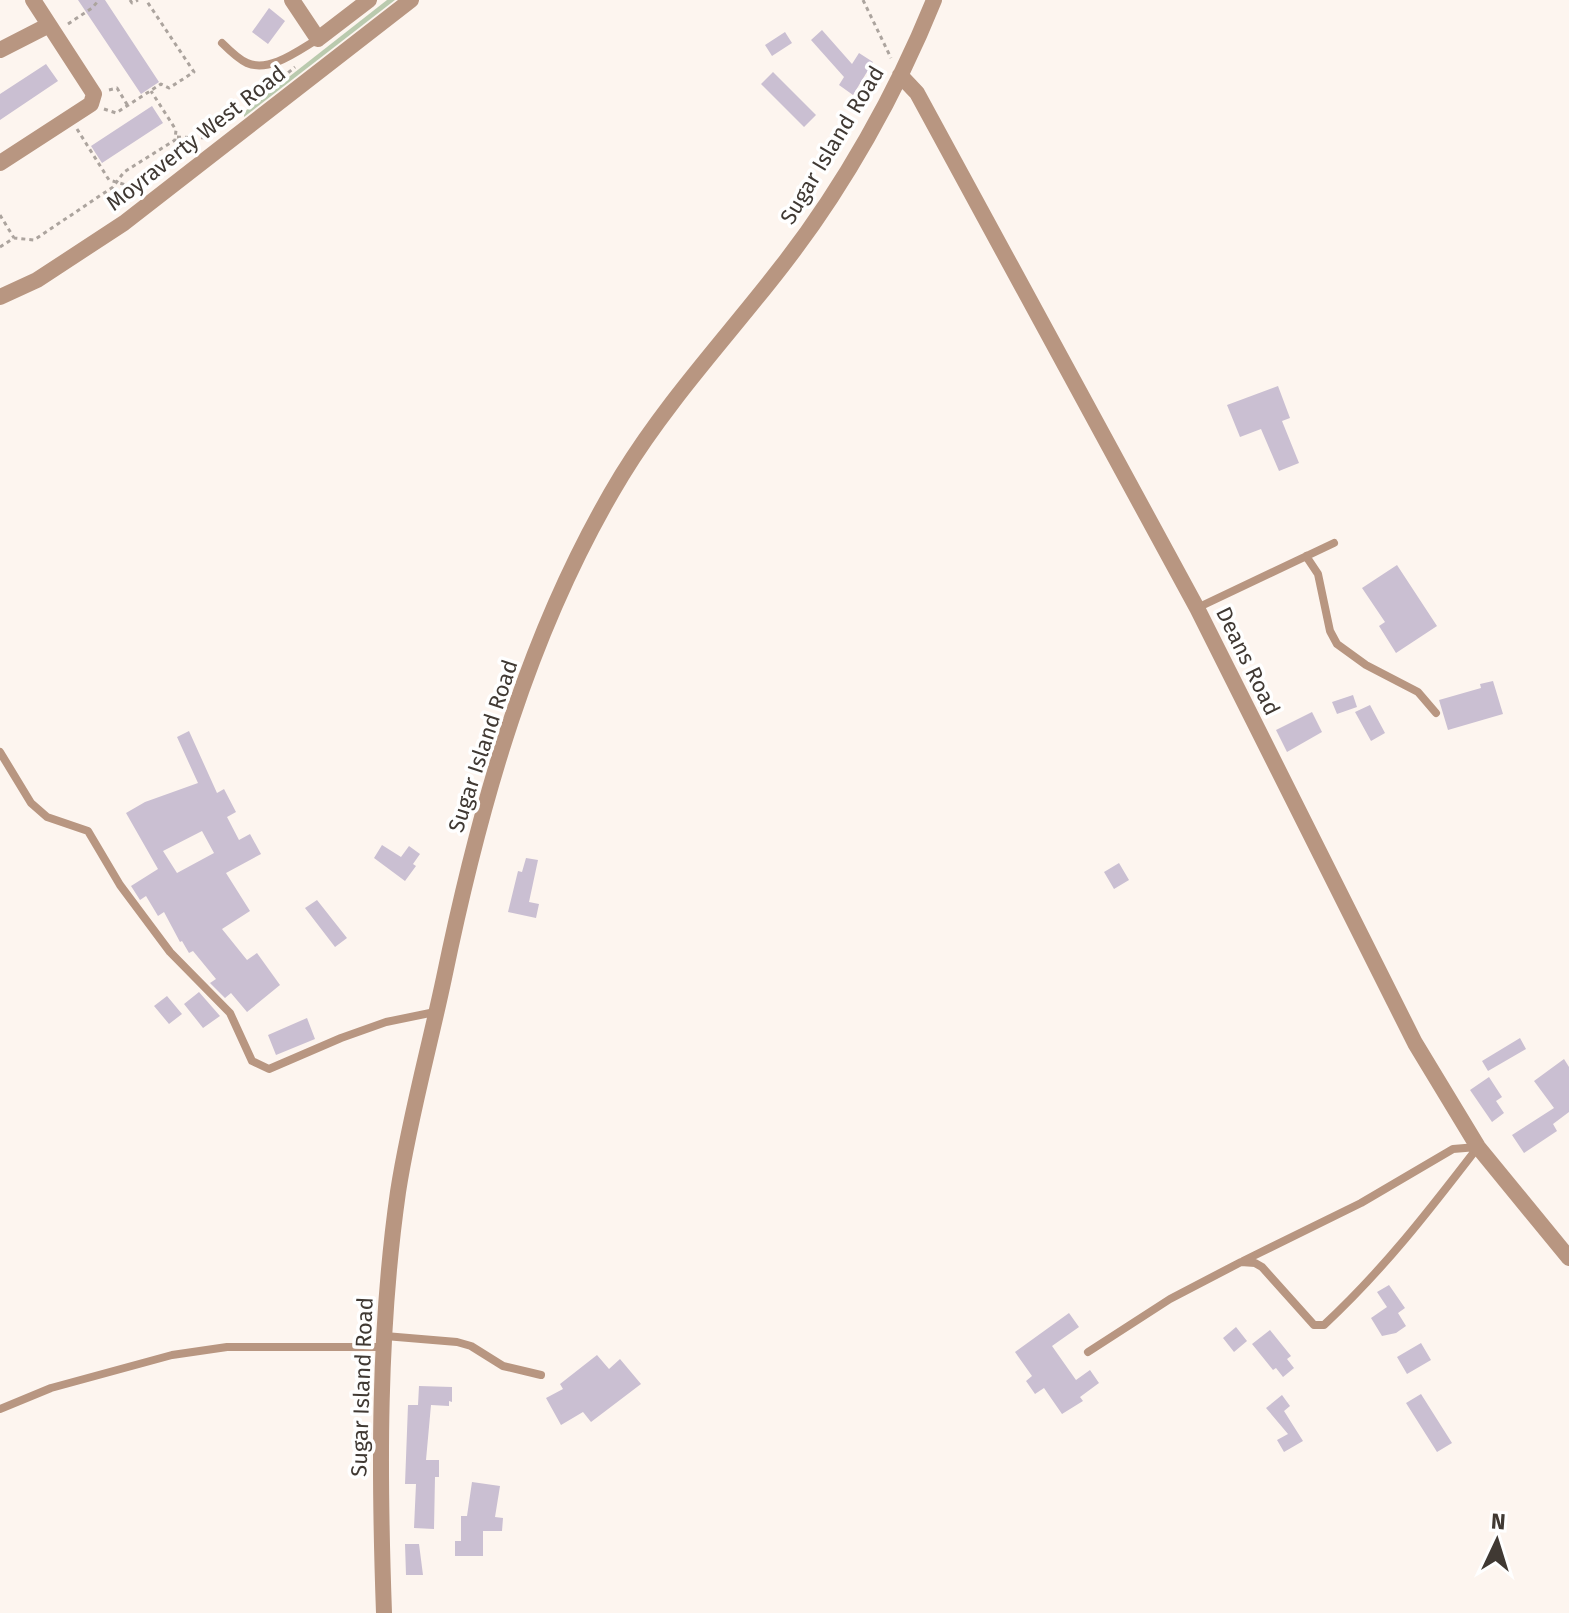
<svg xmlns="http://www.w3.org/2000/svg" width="1569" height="1613" font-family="'Fira Sans',sans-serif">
<rect width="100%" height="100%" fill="#fdf5ef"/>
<path fill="#bacaae" d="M387,0H395L244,117V112Z"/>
<path fill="#cabfd2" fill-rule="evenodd" d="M78,0H105L159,82L141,94Z
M269,8L285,21L268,44L252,32Z
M822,30L852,64L859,53L873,62L853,95L839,85L844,77L811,40Z
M785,32L792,43L772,56L765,45Z
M46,64L58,81L0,120V94Z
M773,72L816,115L804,127L761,84Z
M152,106L163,123L102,163L91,146Z
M1278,386L1290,418L1282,421L1299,463L1279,471L1261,429L1240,437L1227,405Z
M1397,565L1437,626L1396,653L1379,626L1385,622L1362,588Z
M1493,681L1503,714L1448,730L1439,700L1481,688L1480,684Z
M1353,695L1357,707L1337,714L1332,702Z
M1370,705L1385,733L1371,741L1355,712Z
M1312,712L1322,732L1287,752L1276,730Z
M189,731L217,793L224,789L236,812L227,817L239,840L250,834L261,854L226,873L250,911L222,929L247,960L257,953L280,985L247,1012L231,993L225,998L210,983L216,979L193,951L189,953L182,941L180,942L164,912L158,916L146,896L140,900L131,886L158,869L126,813L145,802L198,783L177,737ZM202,831L214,853L177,873L163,851Z
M382,845L401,857L409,846L420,854L413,864L416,866L405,881L374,858Z
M526,858L538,860L529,902L539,904L536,918L508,912L518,871L522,872Z
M1119,863L1129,880L1114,889L1104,872Z
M317,900L347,938L335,947L305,908Z
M199,992L220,1016L203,1028L184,1004Z
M167,996L182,1014L169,1024L154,1006Z
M307,1018L315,1039L276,1055L268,1035Z
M1520,1038L1526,1049L1488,1071L1482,1061Z
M1564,1059L1569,1067V1112L1553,1124L1557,1131L1524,1153L1512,1135L1554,1108L1534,1081Z
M1489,1077L1502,1097L1496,1101L1504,1113L1492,1122L1470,1090Z
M1389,1285L1405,1308L1398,1313L1406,1326L1396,1333L1382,1336L1371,1318L1387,1307L1377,1292Z
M1069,1313L1079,1327L1052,1346L1076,1380L1090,1370L1099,1383L1080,1397L1083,1401L1062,1414L1044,1388L1035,1394L1026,1381L1032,1376L1015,1352Z
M1236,1327L1247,1341L1234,1352L1223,1338Z
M1270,1330L1291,1356L1287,1359L1294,1368L1283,1377L1276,1368L1273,1370L1252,1344Z
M1421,1343L1431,1360L1407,1374L1397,1357Z
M597,1355L609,1369L620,1359L641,1384L591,1422L583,1412L561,1425L546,1398L563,1389L560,1384Z
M419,1386L452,1387V1402L449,1401V1406L431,1405L426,1460H439V1477H435L434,1529L414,1528L416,1484H405L408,1405H418Z
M1421,1394L1452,1443L1437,1452L1406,1403Z
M1282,1395L1290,1406L1284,1411L1303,1441L1284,1452L1277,1440L1288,1434L1266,1408Z
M472,1482L500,1486L495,1517L503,1518L502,1531H483V1556H455V1541H461V1516H467Z
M405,1544H419L423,1575H406Z"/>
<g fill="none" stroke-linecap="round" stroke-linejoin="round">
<path stroke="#aca49e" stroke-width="3" stroke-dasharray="4 4" stroke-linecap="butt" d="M130,0L132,3L138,0
M863,0L891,58
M68,24L92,8L99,0
M276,83L295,67
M109,90L117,88L128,106
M104,109L116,113L161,84L169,88L194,72L146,0
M77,129L109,180L144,190
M177,137L209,138
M0,215L14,238
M0,247L14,238L34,240L113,187L124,172L175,140L176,130L151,91"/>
<path stroke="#b89681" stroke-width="8" d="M222,43C229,50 238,59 247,63C270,73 299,50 318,39
M1306,556L1318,574L1330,631L1337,644L1366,665L1418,692L1436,713
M1197,608L1334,543
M0,752L31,803L47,817L88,831L120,885L170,952L230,1013L252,1061L269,1069L341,1038L386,1022L435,1012
M1243,1261L1361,1203L1453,1149L1477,1147
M385,1336L457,1342L471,1346L503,1366L541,1375
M1088,1352L1170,1299L1241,1262L1255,1263L1262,1267L1314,1325H1324C1384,1269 1428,1212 1478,1147
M0,1409L51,1388L172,1355L227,1347H383"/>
<path stroke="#b89681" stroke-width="16" d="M292,0L318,39L369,0
M0,50L49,25
M0,163L91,104L94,94L33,0"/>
<path stroke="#b89681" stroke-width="16" d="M900,75L917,93L1197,608L1415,1043L1478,1147L1569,1258
M0,297L37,280L124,223L411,0
M384,1613C379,1473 378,1332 398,1192C409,1120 429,1049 444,978C480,804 529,628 622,475C668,400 728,336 782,266C843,188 897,92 934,0"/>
</g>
<g text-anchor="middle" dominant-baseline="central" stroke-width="7" stroke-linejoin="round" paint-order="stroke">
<g font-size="22" fill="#403933" stroke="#fff">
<text transform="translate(196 138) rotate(-38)">Moyraverty West Road</text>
<text transform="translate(832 145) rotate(-59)">Sugar Island Road</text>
<text transform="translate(1248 661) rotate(64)">Deans Road</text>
<text transform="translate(483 746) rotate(-72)">Sugar Island Road</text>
<text transform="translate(362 1387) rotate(-88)">Sugar Island Road</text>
</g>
</g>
<g transform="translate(1497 1541) rotate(4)" stroke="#ffffff" stroke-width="6" paint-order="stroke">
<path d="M0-6L14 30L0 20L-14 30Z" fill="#403933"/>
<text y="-12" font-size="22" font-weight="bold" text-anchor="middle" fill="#403933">N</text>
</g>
</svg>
